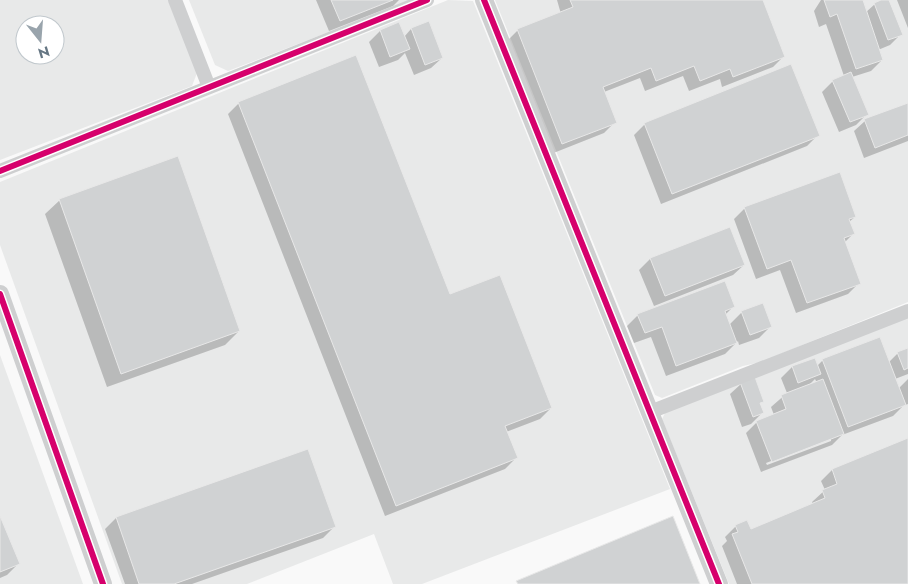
<svg xmlns="http://www.w3.org/2000/svg" width="908" height="584" font-family="Jost,sans-serif">
<rect width="100%" height="100%" fill="#f9f9f9"/>
<path fill="#e8e9e9" fill-rule="evenodd" d="M0,0H168L197,73L192,86L0,160ZM25,25H55V55H25Z
M189,0H411L228,71L215,65Z
M448,0L473,1L670,489L422,584H393L374,534L247,584H122L0,245V182Z
M495,0H908V302L761,362L743,366L662,398L655,395Z
M908,317V584H729L662,419L665,413Z
M0,355L83,584H0Z"/>
<path fill="#0003" fill-rule="evenodd" d="M316,0H399L393,6L329,31Z
M557,0H762L784,56L773,67L722,87L720,79L689,91L683,76L645,91L640,78L604,92L615,122L604,133L551,154L507,41L518,30L561,14Z
M821,0H863L861,2L865,13L875,4L888,0L901,34L890,45L878,50L882,60L871,71L852,77L867,114L856,125L839,132L822,92L833,81L844,76L826,24L819,27L814,11Z
M897,0H908V28Z
M428,23L442,58L431,68L414,75L405,53L398,60L379,67L369,42L380,31L404,37L411,29Z
M239,103L449,296L551,408L540,419L506,432L516,458L505,469L385,516L228,114Z
M908,104V141L864,158L854,131L865,121Z
M645,124L818,135L807,146L661,204L634,135Z
M60,200L239,331L225,345L107,387L45,214Z
M745,208L855,217L849,222L853,234L844,243L859,283L848,294L796,313L780,270L756,279L734,219Z
M729,228L744,265L733,275L654,306L639,270L650,259Z
M733,307L725,315L729,325L742,312L770,327L759,338L739,345L738,341L725,354L666,376L651,337L634,343L627,326L638,315Z
M908,350V374L895,379L898,389L908,379V404L903,406L893,416L842,435L832,445L761,472L746,433L757,422L774,415L771,407L787,393L781,378L792,367L814,359L817,366L823,360L888,363L898,353ZM815,379L817,383L807,387ZM831,438V441L767,465L766,463Z
M741,384L762,401L759,404L762,413L751,424L742,427L730,394Z
M908,440V584H737L722,546L727,541L725,537L736,526L750,530L813,505L812,502L825,490L821,481L832,470Z
M307,450L334,527L323,538L192,584H125L105,529L116,518Z
M0,519L18,564L7,575L0,578Z"/>
<path fill="#d0d2d3" stroke="#e8e8e8" d="M331,0H393L340,21Z
M570,0H763L785,57L733,77L730,69L700,81L694,66L656,81L651,68L603,87L617,123L562,144L517,29L573,7Z
M824,0H863L883,60L856,69L837,14L830,17Z
M881,0H889L903,35L888,40L874,3Z
M429,21L443,58L425,65L411,28Z
M399,22L410,49L390,57L380,30Z
M356,55L450,294L500,275L552,408L505,426L518,458L396,506L238,102Z
M791,64L820,136L672,194L644,123Z
M851,72L869,115L850,122L832,80Z
M908,103V135L875,148L864,119Z
M178,156L240,331L121,374L59,199Z
M840,172L856,217L849,219L855,234L844,238L861,284L807,303L791,260L767,269L744,207Z
M730,227L745,265L665,296L650,258Z
M725,281L735,307L725,311L737,343L676,366L662,327L645,333L637,314Z
M763,303L772,327L750,335L741,311Z
M880,337L906,405L848,427L822,359Z
M908,348V368L904,370L897,352Z
M815,358L821,374L798,383L792,366Z
M755,377L764,402L760,403L764,413L753,417L740,382Z
M823,379L844,434L772,462L756,421L786,409L781,395Z
M908,438V584H752L732,534L738,532L735,525L747,520L751,529L825,498L822,490L837,484L832,469Z
M308,449L336,527L174,584H139L116,517Z
M0,516L20,564L0,572Z
M673,516L700,584H518L516,581Z"/>
<g fill="none" stroke-linecap="round" stroke-linejoin="round">
<path stroke="#cecfd0" stroke-width="14" d="M175,0L209,87
M0,171L427,0
M650,412L908,311"/>
<path stroke="#cecfd0" stroke-width="18" d="M484,0L719,584
M0,294L103,584"/>
<defs>
<path id="cycleway" d="M484,0L719,584
M0,171L427,0
M0,294L103,584"/>
</defs>
<use href="#cycleway" stroke="#fff" stroke-width="9"/>
<use href="#cycleway" stroke="#d6006c" stroke-width="6"/>
</g>
<g transform="translate(40 40) rotate(163)"><circle r="24" fill="#ffffff" stroke="#c1c8cd"/>
<path d="M0-4L9 19L0 12L-9 19Z" fill="#99a4ac"/>
<text y="-8" font-size="14" font-weight="bold" text-anchor="middle" fill="#657683">N</text>
</g>
</svg>
